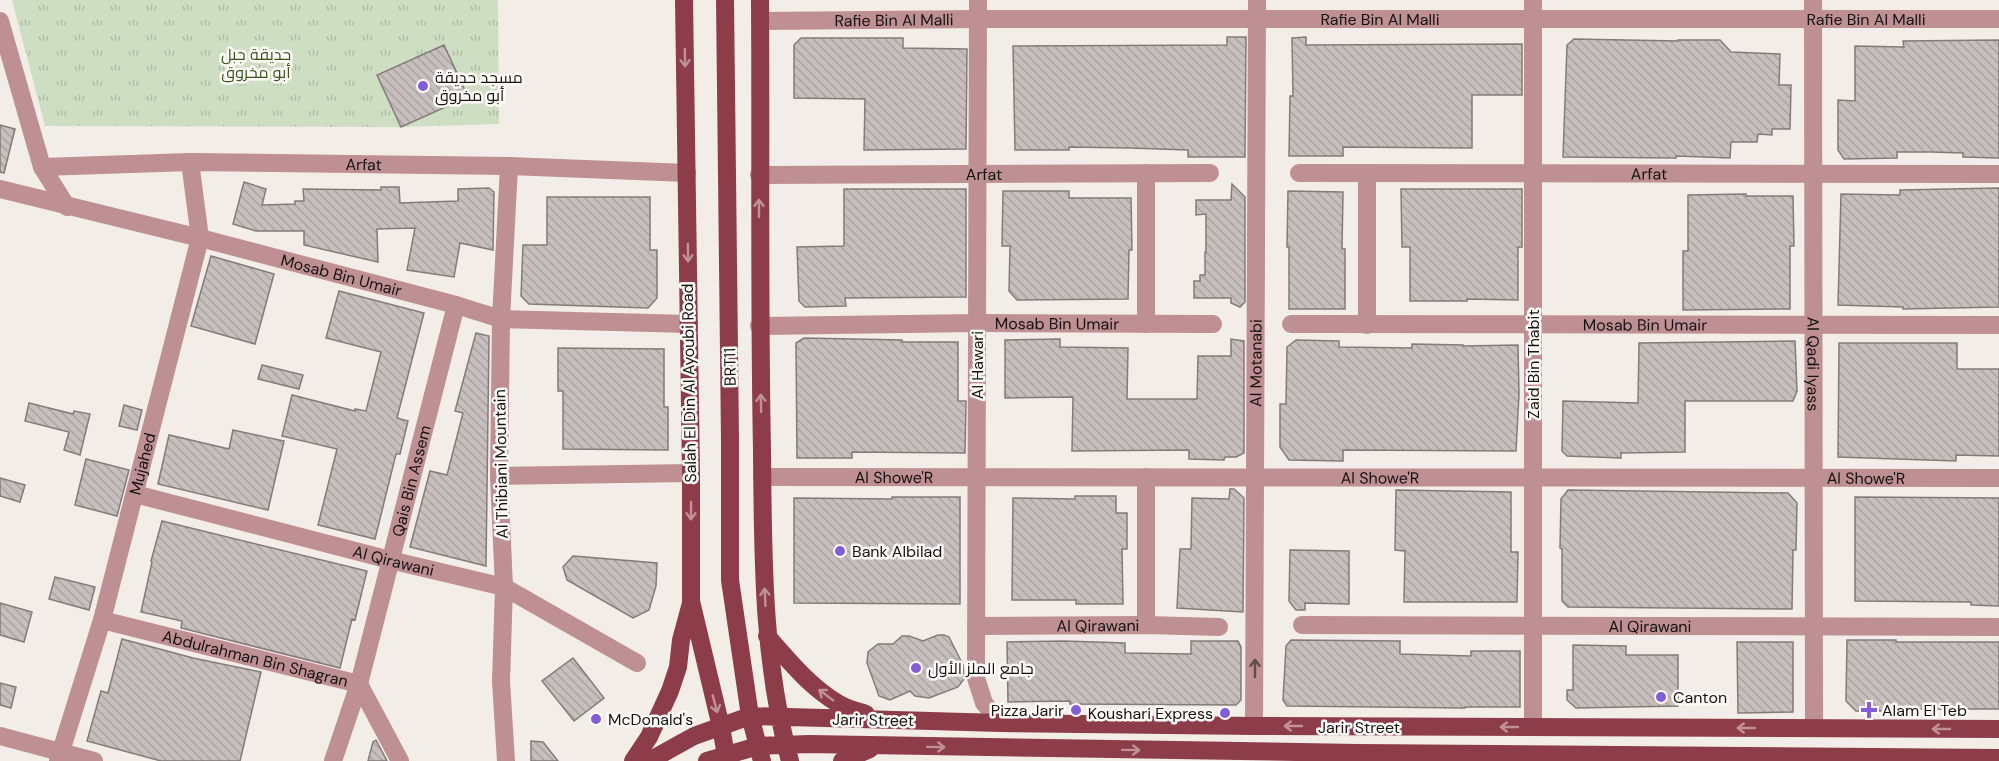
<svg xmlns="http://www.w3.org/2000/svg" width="1999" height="761" font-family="'DM Sans',Cairo,sans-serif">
<defs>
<pattern id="grass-tufts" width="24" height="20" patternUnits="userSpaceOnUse" patternTransform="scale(1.5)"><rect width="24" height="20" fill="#cddec2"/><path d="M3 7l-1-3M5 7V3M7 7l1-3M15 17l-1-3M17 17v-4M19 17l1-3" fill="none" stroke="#afbea6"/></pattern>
<pattern id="building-back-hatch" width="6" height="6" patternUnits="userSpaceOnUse" patternTransform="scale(1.5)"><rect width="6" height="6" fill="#c7bfbe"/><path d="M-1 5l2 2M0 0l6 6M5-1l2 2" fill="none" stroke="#aaa3a2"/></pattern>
</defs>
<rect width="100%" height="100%" fill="#f3ede8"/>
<path fill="url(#grass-tufts)" d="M12,0H498L499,124L401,127L45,126Z"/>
<path fill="url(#building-back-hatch)" stroke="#827b7a" stroke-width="1.5" d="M1227,37H1246L1245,157H1188V150L1130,148L1069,147V150H1015L1013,46L1227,45Z
M1306,37V45L1522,44V95H1472V148L1343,147V156H1289L1290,96H1293L1292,38Z
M801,38H903V48L967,49L966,149L864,150L865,99L794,98V45Z
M1574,39L1678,41V40H1720L1731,52L1780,54L1779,85H1791L1790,129H1772V135L1758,134L1757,142H1731L1730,158L1676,156V158L1563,157L1567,45Z
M1999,40V158L1963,157V153L1931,152H1897V158L1844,159L1838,150V100L1855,101V46L1904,47L1903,41Z
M444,45L468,97L401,127L377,75Z
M0,125L15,129L4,173L0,172Z
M244,182L266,189L262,205L295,204V201H304L303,189L381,190V187H399L400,203L458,201V189L489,188L494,192L493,250L460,243L454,277L407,270L415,228L377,229L378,262L304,245V231H256L233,224Z
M1232,184L1245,197V302L1240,307L1231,303V298H1194V281H1200V275H1205V252H1206V214L1196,215V200H1231Z
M1999,188V307L1903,309V307L1838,305L1841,194L1900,195V190Z
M844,189H966V297L845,298L846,306L805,307L799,301L797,247L844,246Z
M1401,189H1522V247H1518V300L1467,299V301H1410V247H1402Z
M1003,191H1069V198H1131L1132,250H1129L1128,299L1017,300L1009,291L1010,246H1002Z
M1288,191L1343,192L1342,249H1345V309H1289V247H1287Z
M1746,194V196H1793L1794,246H1790V309L1683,310V251H1688V195Z
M547,197H650V250H657V298L648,308L529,304L521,296L523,245H547Z
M211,256L274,274L255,344L191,326Z
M339,291L424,313L397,418L408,421L400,454H396L375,539L318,525L337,449L282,436L292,395L355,411V409L366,411L381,352L326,338Z
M476,333L489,336L486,566L410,547L430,471L447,475L463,413L455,411Z
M804,338L902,340V342H958V401H966L965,453L852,452V458H797L796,343Z
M1060,339V347L1128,348L1127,399H1197L1198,356H1231V339L1244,341V453L1236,457H1225L1224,460L1189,459V450L1072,451L1073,397L1005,398V340Z
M1296,340L1339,341V347L1412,348V344L1463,345V346L1518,345L1519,394L1516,451L1343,450V461L1289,460L1280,447V404H1286L1287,347Z
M1795,341L1797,391L1793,401H1685V452L1621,453V458L1567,456L1562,451L1563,401L1638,403L1639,343Z
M1839,343H1957V369H1999V456L1956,455V461L1838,457Z
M558,348L664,349V407H668V450L563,449V391H558Z
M262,365L303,375L299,389L258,379Z
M29,403L73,414L74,411L90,414L80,455L64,450L69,432L25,421Z
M124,405L142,410L137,430L119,426Z
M233,430L284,441L268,510L158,484L169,435L229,449Z
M86,459L129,470L117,516L75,505Z
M0,478L25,485L20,502L0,496Z
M1230,489H1234L1244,498L1243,612L1177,608L1180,549H1191L1192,498L1229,499Z
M1396,490L1511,492V552H1518L1517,602H1404L1405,551L1395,550Z
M1568,490L1788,493L1797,503L1796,550H1793L1792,609L1568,607L1562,601V549L1560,548L1561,499Z
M1075,496H1116V513H1127V549H1122L1123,604H1076V600H1012L1013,498L1075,499Z
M892,497H960V604L794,603V498L892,499Z
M1855,497L1999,498V606L1971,605V602L1855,601Z
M162,521L367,571L355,620L352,619L340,668L181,628L182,621L141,612L152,562L151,561Z
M1290,550L1349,551V604L1305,603V610H1296L1289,601Z
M573,556L657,563L656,586L649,610L633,618L567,580L563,567Z
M55,577L95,587L89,610L49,599Z
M0,603L32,612L24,642L0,635Z
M938,635H944L949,637L963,665L964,679L958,687L929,698L915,696L910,691L890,700L879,696L867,663L868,652L878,644H893L902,636H909L923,641Z
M122,639L193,658L261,672L240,761H161L87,741L101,691L108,693Z
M1291,640L1400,641V654L1471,656V651H1520V707H1465V708L1287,706L1283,700L1286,646Z
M1847,640H1896V642H1999V709H1896V711H1856L1846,701Z
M1064,641L1125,643V653L1191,654V641H1238L1241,647V700L1236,705L1070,704V701L1008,702L1007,642Z
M1737,642H1793V712L1738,713Z
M1573,645L1626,646V655H1678V706L1576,708L1567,700V690H1573Z
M573,658L604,698L574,721L542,681Z
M0,683L16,687L11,708L0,705Z
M376,740L387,761H368L373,742Z
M531,741L543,742L558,761H531Z"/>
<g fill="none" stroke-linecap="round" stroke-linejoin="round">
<g stroke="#be8f93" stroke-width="18">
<path d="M978,0L976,678L984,703L1001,723"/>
<path d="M1533,0V727"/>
<path id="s1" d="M1813,0L1814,728"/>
<path d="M0,21L42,167"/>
<path id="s2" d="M760,21L978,19H1999"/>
<path id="s3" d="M1299,173L1999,174"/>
<path d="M1367,174V325"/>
<path id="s4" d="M759,175L1210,173"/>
<path id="s5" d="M0,189L200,238L456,305L501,319L689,324"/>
<path id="s6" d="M67,207L42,167L190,162L509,166L687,173"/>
<path d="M1146,324V173"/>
<path id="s7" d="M1291,324L1999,325"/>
<path id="s8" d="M759,326L977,323L1213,324"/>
<path d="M499,476L691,473"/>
<path id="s9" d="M762,477L1999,478"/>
<path d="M1146,477V625"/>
<path id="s10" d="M135,494L390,560L504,587L637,663"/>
<path id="s11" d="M102,620L359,684L400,761"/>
<path id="s12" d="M1302,625L1999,627"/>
<path id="s13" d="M976,626L1146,625L1219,627"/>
<path id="s14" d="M1254,726L1257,0"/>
<path d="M0,736L94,761"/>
<path id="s15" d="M58,761L102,620L200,238L190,162"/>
<path id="s16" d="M333,761L359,684L456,305"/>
<path d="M506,761L501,681L504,587L499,476L501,319L509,166"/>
</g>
<path stroke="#8d3d4a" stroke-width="18" d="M684,0L691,473V601L721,727L727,761
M725,0L730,440V580L750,716L762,761
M760,0C761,150 759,300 762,450C763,555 762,659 790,761
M767,636C789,661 810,687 839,704C847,709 857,711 866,714
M633,761L649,737L670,691L678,667L681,640L691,603
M649,761L694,736L750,716L1001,723L1254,726L1999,729
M707,761L758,746L809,744L1358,753L1999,758
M842,761L870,749"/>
</g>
<defs><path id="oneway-shaft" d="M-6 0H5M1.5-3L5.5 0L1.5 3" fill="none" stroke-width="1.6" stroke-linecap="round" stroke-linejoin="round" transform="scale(1.5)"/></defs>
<g stroke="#c09298">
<use href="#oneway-shaft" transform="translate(685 58) rotate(89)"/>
<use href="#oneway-shaft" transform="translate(759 208) rotate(-90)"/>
<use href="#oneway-shaft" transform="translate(688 253) rotate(89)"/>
<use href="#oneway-shaft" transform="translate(761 403) rotate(-91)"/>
<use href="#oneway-shaft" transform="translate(691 511) rotate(91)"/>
<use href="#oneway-shaft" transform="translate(765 597) rotate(-93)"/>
<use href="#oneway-shaft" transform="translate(826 695) rotate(-143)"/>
<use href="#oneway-shaft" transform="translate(715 704) rotate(75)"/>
<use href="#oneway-shaft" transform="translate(1293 726) rotate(-180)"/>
<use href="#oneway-shaft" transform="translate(1509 727) rotate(-180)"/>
<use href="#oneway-shaft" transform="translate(1746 728) rotate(-180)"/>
<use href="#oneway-shaft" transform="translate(1941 729) rotate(-180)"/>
<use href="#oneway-shaft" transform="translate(936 747) rotate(1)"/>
<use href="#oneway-shaft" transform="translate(1131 750) rotate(1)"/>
</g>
<use stroke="#614b4c" href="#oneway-shaft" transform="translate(1255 668) rotate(-90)"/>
<g fill="#835dd8" stroke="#fffbf8" stroke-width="2">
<circle cx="423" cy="86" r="6"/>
<circle cx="840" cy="551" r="6"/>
<circle cx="916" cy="668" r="6"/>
<circle cx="1661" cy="697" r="6"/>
<circle cx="1076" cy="710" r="6"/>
<path d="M1866 701h6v6h6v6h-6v6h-6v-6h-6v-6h6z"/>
<circle cx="1225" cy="713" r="6"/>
<circle cx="596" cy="719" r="6"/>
</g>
<g text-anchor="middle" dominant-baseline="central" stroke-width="5" stroke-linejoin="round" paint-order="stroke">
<g font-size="16" fill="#151311" stroke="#fffbf8">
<text stroke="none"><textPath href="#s2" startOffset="620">Rafie Bin Al Malli</textPath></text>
<text stroke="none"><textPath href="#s2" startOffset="1106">Rafie Bin Al Malli</textPath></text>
<text stroke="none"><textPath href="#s2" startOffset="134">Rafie Bin Al Malli</textPath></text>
<text stroke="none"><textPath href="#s6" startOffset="369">Arfat</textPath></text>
<text stroke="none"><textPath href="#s4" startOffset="225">Arfat</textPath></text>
<text stroke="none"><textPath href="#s3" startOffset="350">Arfat</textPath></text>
<text stroke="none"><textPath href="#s5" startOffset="352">Mosab Bin Umair</textPath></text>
<text stroke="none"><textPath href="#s8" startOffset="298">Mosab Bin Umair</textPath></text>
<text stroke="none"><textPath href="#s7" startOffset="354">Mosab Bin Umair</textPath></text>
<text stroke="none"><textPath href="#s14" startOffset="363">Al Motanabi</textPath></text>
<text transform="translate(1533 364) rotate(-90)">Zaid Bin Thabit</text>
<text stroke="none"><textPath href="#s1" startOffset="364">Al Qadi Iyass</textPath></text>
<text transform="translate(977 365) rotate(-90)">Al Hawari</text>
<text transform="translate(730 367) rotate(-91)">BRT11</text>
<text transform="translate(689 383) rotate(-91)">Salah El Din Al Ayoubi Road</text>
<text stroke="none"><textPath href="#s15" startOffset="309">Mujahed</textPath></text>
<text transform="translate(501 464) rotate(-91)">Al Thibiani Mountain</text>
<text stroke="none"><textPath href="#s9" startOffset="132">Al Showe'R</textPath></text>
<text stroke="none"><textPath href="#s9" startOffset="618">Al Showe'R</textPath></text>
<text stroke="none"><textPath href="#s9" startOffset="1104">Al Showe'R</textPath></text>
<text stroke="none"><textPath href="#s16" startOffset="291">Qais Bin Assem</textPath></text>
<text stroke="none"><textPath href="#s10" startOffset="267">Al Qirawani</textPath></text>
<text stroke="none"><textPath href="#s13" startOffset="122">Al Qirawani</textPath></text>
<text stroke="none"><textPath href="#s12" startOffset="348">Al Qirawani</textPath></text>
<text stroke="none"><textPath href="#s11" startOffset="158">Abdulrahman Bin Shagran</textPath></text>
<text transform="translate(873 720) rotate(1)">Jarir Street</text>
<text x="1359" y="727">Jarir Street</text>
</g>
<g font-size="16" fill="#355618" stroke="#fffbf8">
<text x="256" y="54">حديقة جبل<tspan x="256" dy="18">أبو مخروق</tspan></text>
</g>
<g font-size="16" fill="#151311" stroke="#fffbf8" text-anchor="start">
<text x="435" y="77">مسجد حديقة<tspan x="435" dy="18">أبو مخروق</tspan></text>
<text x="852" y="551">Bank Albilad</text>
<text x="928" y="668">جامع الملز الأول</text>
<text x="1673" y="697">Canton</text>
<text x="1064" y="710" text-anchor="end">Pizza Jarir</text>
<text x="1882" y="710">Alam El Teb</text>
<text x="1213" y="713" text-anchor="end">Koushari Express</text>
<text x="608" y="719">McDonald's</text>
</g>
</g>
</svg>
